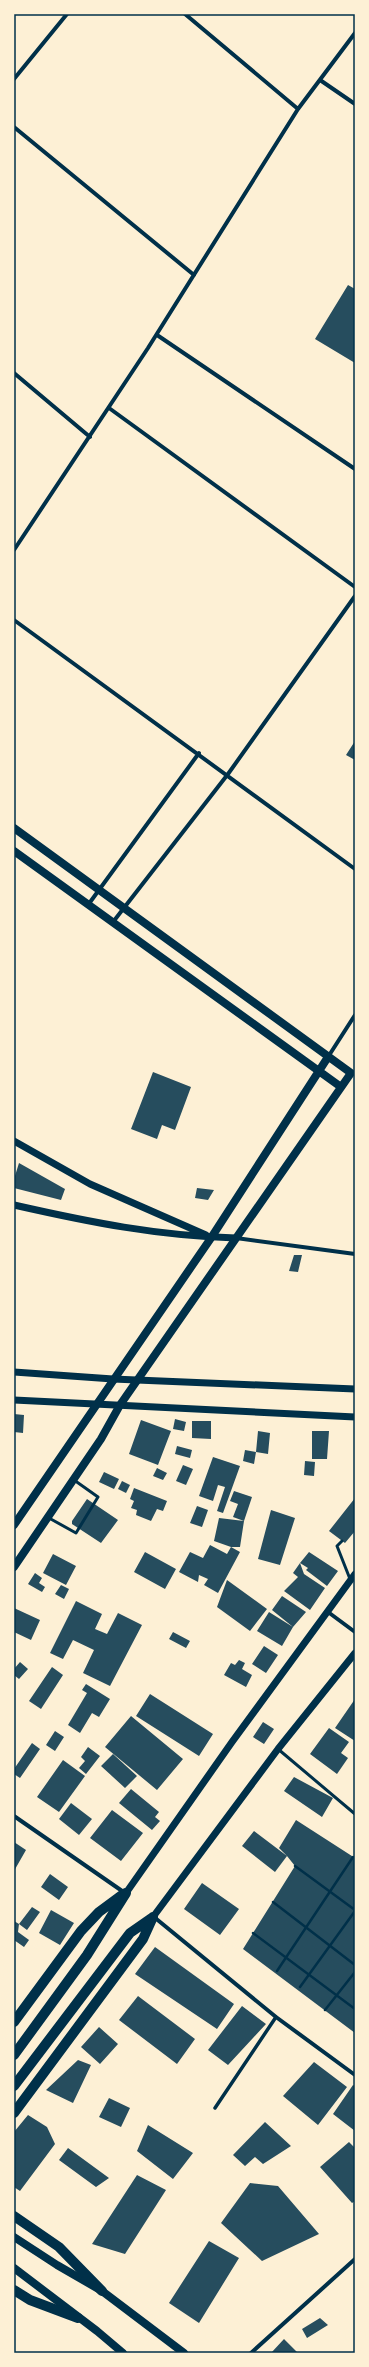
<svg xmlns="http://www.w3.org/2000/svg" width="369" height="2367" font-family="Ubuntu,sans-serif">
<rect width="100%" height="100%" fill="#fdf0d5"/>
<path fill="#264d5e" d="M348,285L355,289V363L315,339Z
M355,741V760L346,755Z
M153,1072L191,1087L175,1130L162,1125L157,1139L131,1129Z
M19,1163L65,1189L61,1200L14,1188V1179Z
M197,1188L214,1190L208,1200L195,1198Z
M294,1255H302L298,1272L289,1271Z
M14,1414L24,1415L23,1433L14,1432Z
M175,1419L186,1422L184,1431L173,1429Z
M141,1420L171,1431L158,1465L129,1454Z
M192,1421H211V1439L192,1438Z
M258,1431L270,1433L268,1454L256,1452Z
M312,1431H329L327,1459H312Z
M177,1446L192,1450L190,1458L175,1454Z
M245,1450L256,1452L254,1464L243,1461Z
M213,1457L240,1466L223,1513L217,1511L225,1487L218,1485L213,1501L199,1496Z
M305,1461L315,1462L314,1476L304,1475Z
M183,1465L193,1469L186,1485L176,1481Z
M157,1468L167,1473L163,1480L153,1476Z
M104,1472L119,1479L114,1489L99,1482Z
M122,1481L130,1485L126,1493L118,1489Z
M134,1488L167,1501L163,1511L157,1509L151,1521L136,1515L137,1510L131,1508L134,1501L130,1499Z
M234,1491L252,1497L244,1521L233,1517L238,1504L230,1501Z
M355,1498V1531L345,1543L329,1531Z
M87,1499L118,1520L101,1543L72,1524V1521Z
M197,1506L208,1510L202,1527L190,1523Z
M271,1510L295,1518L280,1565L258,1559Z
M219,1518L244,1521L240,1547H231L214,1541Z
M210,1545L227,1554L231,1547L240,1552L218,1593L204,1585L208,1579L199,1575L198,1582L179,1572L190,1552L203,1558Z
M145,1552L176,1569L165,1589L134,1572Z
M309,1552L338,1571L327,1586L306,1570L308,1568L300,1563L304,1574L325,1588L310,1610L284,1591L298,1577L293,1573L300,1563Z
M53,1554L76,1566L66,1585L43,1573Z
M35,1573L42,1578L39,1583L45,1587L42,1592L28,1584Z
M227,1580L267,1609L250,1631L217,1607Z
M61,1585L69,1589L64,1599L55,1594Z
M282,1596L306,1612L293,1627L272,1610Z
M76,1601L102,1614L95,1629L107,1634L118,1613L142,1625L110,1686L83,1673L94,1650L73,1640L63,1659L50,1653Z
M14,1608L40,1620L31,1640L14,1632Z
M269,1612L293,1627L282,1646L257,1631Z
M173,1632L190,1641L186,1648L169,1639Z
M264,1646L278,1655L266,1673L252,1664Z
M239,1660L245,1663L242,1669L252,1675L246,1687L224,1675L231,1663L235,1665Z
M20,1662L28,1669L19,1679L14,1675V1669Z
M52,1667L63,1675L41,1709L29,1701Z
M86,1684L110,1699L99,1717L92,1713L80,1733L68,1725L87,1693L82,1690Z
M150,1694L213,1734L199,1756L136,1716Z
M355,1699V1741L335,1728Z
M131,1716L183,1759L157,1790L105,1747Z
M263,1722L274,1729L264,1744L253,1737Z
M329,1728L349,1742L341,1753L348,1758L337,1774L310,1754Z
M55,1731L64,1737L55,1751L46,1745Z
M32,1743L40,1749L20,1778L14,1774V1769Z
M88,1747L100,1756L86,1774L79,1768L85,1761L81,1757Z
M113,1754L137,1776L125,1788L101,1766Z
M63,1760L85,1776L59,1812L37,1797Z
M294,1777L333,1798L322,1817L284,1791Z
M131,1789L159,1812L155,1817L160,1821L152,1830L119,1803Z
M71,1803L92,1819L79,1835L59,1819Z
M112,1810L143,1833L121,1861L90,1838Z
M296,1820L355,1858V2033L243,1949L295,1866L287,1856L275,1872L242,1846L254,1831L287,1856L279,1848Z
M14,1842L26,1850L14,1871Z
M50,1874L68,1887L59,1900L41,1887Z
M202,1883L239,1909L220,1935L184,1909Z
M32,1907L40,1912L27,1930L19,1924Z
M51,1910L74,1923L60,1945L39,1933Z
M14,1921L19,1924L18,1932L29,1940L24,1947L14,1940Z
M155,1947L234,2004L217,2029L135,1974Z
M138,1996L195,2039L177,2064L119,2020Z
M242,2006L266,2024L228,2065L208,2050Z
M99,2027L118,2044L100,2064L81,2047Z
M78,2060L91,2065L73,2103L46,2090Z
M314,2062L347,2087L318,2125L283,2096Z
M353,2085L355,2086V2131L333,2114Z
M109,2098L130,2108L121,2127L99,2117Z
M28,2115L47,2127L55,2144L20,2191L14,2187V2132Z
M265,2122L291,2146L263,2164L255,2157L245,2166L233,2155Z
M148,2125L193,2153L173,2179L137,2151Z
M349,2142L355,2148V2201L352,2203L320,2167Z
M68,2148L109,2178L96,2187L59,2160Z
M137,2175L166,2190L125,2254L92,2244Z
M250,2183L278,2186L319,2234L262,2261L221,2223Z
M209,2241L239,2258L199,2323L169,2303Z
M320,2318L328,2325L307,2338L302,2329Z
M284,2339L298,2353H271Z"/>
<g fill="none" stroke-linecap="round" stroke-linejoin="round">
<path stroke="#003049" stroke-width="2.5" d="M295,1866L355,1910
M273,1902L355,1965
M253,1933L355,2009
M277,1971L353,1857
M300,1987L355,1911
M325,2010L355,1972"/>
<path stroke="#003049" stroke-width="3" d="M49,1518L76,1533L98,1497L74,1480
M342,1541L337,1546L350,1579
M278,1749L355,1814"/>
<path stroke="#003049" stroke-width="3.5" d="M215,2108L276,2017"/>
<path stroke="#003049" stroke-width="4" d="M185,14L298,109
M14,79L67,14
M320,80L355,104
M14,127L194,275
M157,335L355,469
M14,373L90,437
M109,408L355,587
M14,550L148,348L298,109L355,33
M14,620L355,869
M88,905L199,753
M113,922L228,774L355,596
M328,1057L355,1015
M236,1238L355,1254
M328,1612L355,1632
M14,1816L125,1893
M154,1917L276,2017L355,2075
M251,2353L355,2259"/>
<path stroke="#003049" stroke-width="7" d="M14,1141L90,1184L206,1235
M14,1205C89,1222 158,1236 236,1238
M14,1372L113,1379L355,1389
M14,1400L355,1417
M126,1893L232,1742L355,1574
M153,1917L278,1749L355,1653"/>
<path stroke="#003049" stroke-width="8" d="M14,828L351,1073L120,1405L101,1439L14,1567
M14,851L341,1087
M14,1525L211,1238L328,1057
M14,2237L57,2265L102,2291L184,2353
M14,2268L97,2331L123,2353"/>
<path stroke="#003049" stroke-width="10" d="M14,2022L81,1931L99,1912L122,1895
M14,2055L87,1955L126,1893
M14,2086L130,1933L153,1917
M14,2113L143,1939L153,1917
M14,2216L59,2247L102,2291
M14,2290L30,2300L78,2318"/>
</g>
<rect width="369" height="2367" fill="none" stroke="#fdf0d5" stroke-width="30"/>
<rect x="15" y="15" width="339" height="2337" fill="none" stroke="#003049" stroke-width="1.5"/>
</svg>
